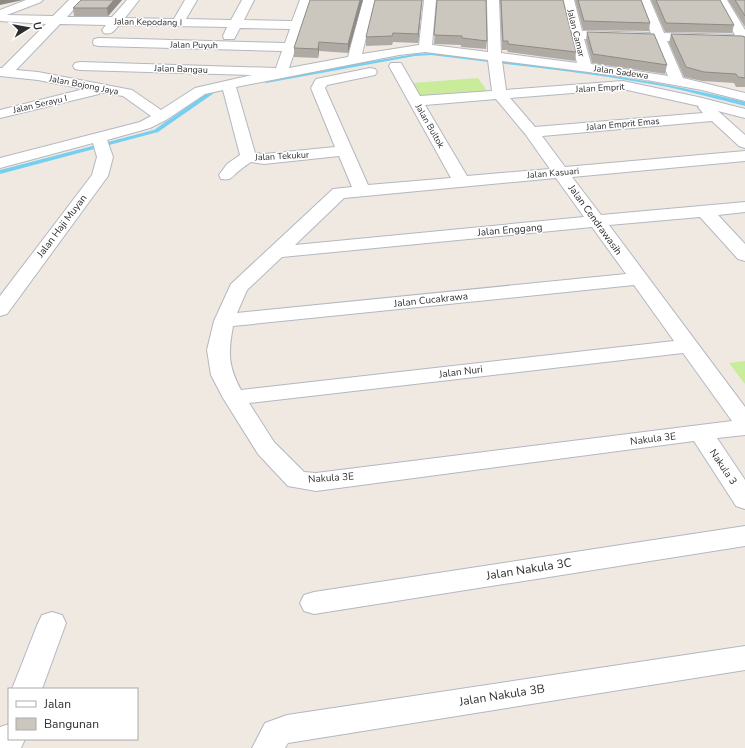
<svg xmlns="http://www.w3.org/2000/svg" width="745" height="748" font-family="'Nunito Sans',sans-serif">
<rect width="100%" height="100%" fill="#efe9e1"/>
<path fill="#c9ec9a" d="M478,78L488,92L421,97L413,83Z
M745,361V384L729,363Z"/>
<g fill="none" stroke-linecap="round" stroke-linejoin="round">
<path fill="#75cff0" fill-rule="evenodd" d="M431,53C537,65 642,76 745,102V106C719,99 694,93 668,87C590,72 510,65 431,55L415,56L266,83L263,81L266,79L415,54Z
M223,86L226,88L225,89L217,91L158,132L0,174V170L154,130L213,89Z"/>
<defs>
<path id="street" d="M26,0H43L41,2L7,15L53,16L69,0H82L67,17H112L127,0H139L125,18L174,19L185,0H197L186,19L231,20L242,0H254L244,20L292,21L300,0H312L289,68L348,57L363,0H375L362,54L419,45L424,0H436L432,45L488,52L487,0H499L501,53L577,63L562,0H574L582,31L651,33L638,0H650L664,33L735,35L715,0H727L745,30V45L740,43L667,41L683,78L745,93V101L702,90L636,78L502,61L506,90L623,81L698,97L745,109V118L718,111L745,135V148L739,146L712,121L542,136L565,167L745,151V161L572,177L601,215L745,202V212L718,215L745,244V261L738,259L700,217L609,225L745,407V435L717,438L745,480V509L736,506L694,441L316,491L288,486L258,454L223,398L211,375L207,350L214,321L231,284L333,189L352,187L339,156L264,164L251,162C247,165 243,167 240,170C232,176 232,181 221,179L219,175L227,164L240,155L223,90L205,94L166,120L150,128L107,140L113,157L108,176L7,314L0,316V296L92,175L97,157L93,143L0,168V158L140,122L151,116L123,96L100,92L99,94L0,118V110L84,89L38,80L0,76V68H2L46,24L0,21V10ZM60,24L106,25L102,30L104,33C112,35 114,31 119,25L227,27L223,36L224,39H234L240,28L290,29L285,43L99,38L94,39L93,42L94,45L99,46L282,51L276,68L80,62L75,63L73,66L75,69L80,70L252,75L195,88L161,110L132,90L38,72L16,70ZM584,39L654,41L668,76L591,64ZM425,52L488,60L492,91L420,96L401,63H391L389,66L451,178L368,185L325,88L327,85L375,75L377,72L375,69L370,68L316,79L311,88L335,147L264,154L255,153L236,87L399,55ZM623,89L699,106L698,107L703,113L535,127L510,98ZM496,99L526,135L550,169L467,176L425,105ZM556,178L584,217L295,245L344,198ZM592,227L626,274L237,313L247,290L282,257ZM634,285L674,341L241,390C228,366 228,353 233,326ZM683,353L732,421L316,473L304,472L274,442L249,403Z
M745,526V546L314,614L304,611L300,603L304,595L314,592Z
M52,612L62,615L66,623L42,689H12L38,623L42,615Z
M745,646V670L288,743L285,748H252L265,723L287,715Z
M9,724V739H25L21,748H0V727Z"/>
</defs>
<use href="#street" stroke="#b4b7c1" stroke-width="2"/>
<use href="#street" fill="#fff" fill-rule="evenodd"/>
</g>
<path fill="#afaba4" d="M81,0H122L108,16H74L73,8Z
M363,0L348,53L319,51L318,58L294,57V48Z
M422,0L418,43L393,42L392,45L366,46V37Z
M437,0L487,41L486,49L461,47V45L434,44Z
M500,0H563L576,52L575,61L508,52L507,50H502Z
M575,0H641L650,23L649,31L583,30Z
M651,0H720L734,25L732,33L665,32Z
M728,0H745V27Z
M587,32L667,65L665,74L592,63L586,41Z
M671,34L745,37V87H736L734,83L702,81L684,77L669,43Z"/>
<path fill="#8e8b86" d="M0,0H23L0,5Z
M114,0H122L108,16L107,8Z
M360,0H363L348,53V44Z
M422,0L418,43V34Z
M319,42V51L318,58V49Z"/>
<path fill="#cbc7bf" stroke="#8e8b86" d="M81,0H114L107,8H73Z
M310,0H360L348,44L319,42L318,49L294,48Z
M375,0H422L418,34L393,33L392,36L366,37Z
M437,0H486L487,41L462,38V36L434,35Z
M501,0H563L576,52L508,44V41H503Z
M578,0H641L650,23L584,21Z
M656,0H720L734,25L666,23Z
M735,0H745V16Z
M587,32L654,34L667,65L593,54Z
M671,34L742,36L745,37V78L738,77L736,74L704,72L686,67Z"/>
<g text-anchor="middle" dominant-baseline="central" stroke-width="3" stroke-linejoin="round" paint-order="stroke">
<g font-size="9" fill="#2e2e2e" stroke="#fff">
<text transform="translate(148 22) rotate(1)">Jalan Kepodang I</text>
<text transform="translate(576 33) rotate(76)">Jalan Camar</text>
<text transform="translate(194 45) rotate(1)">Jalan Puyuh</text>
<text transform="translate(181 69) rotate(2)">Jalan Bangau</text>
<text transform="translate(621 72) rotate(8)">Jalan Sadewa</text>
<text transform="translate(84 85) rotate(11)">Jalan Bojong Jaya</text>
<text transform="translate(600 88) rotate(-3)">Jalan Emprit</text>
<text transform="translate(40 104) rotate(-13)">Jalan Serayu I</text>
<text transform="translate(623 124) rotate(-5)">Jalan Emprit Emas</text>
<text transform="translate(430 126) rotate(60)">Jalan Bultok</text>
<text transform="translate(282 156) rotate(-3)">Jalan Tekukur</text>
<text transform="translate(553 173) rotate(-5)">Jalan Kasuari</text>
</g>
<g font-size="10" fill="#2e2e2e" stroke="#fff">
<text transform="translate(595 220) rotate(54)">Jalan Cendrawasih</text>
<text transform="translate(62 226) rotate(-53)">Jalan Haji Muyan</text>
<text transform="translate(510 230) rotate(-5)">Jalan Enggang</text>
<text transform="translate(431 300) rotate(-6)">Jalan Cucakrawa</text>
<text transform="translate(461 372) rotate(-7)">Jalan Nuri</text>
<text transform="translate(653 439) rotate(-7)">Nakula 3E</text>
<text transform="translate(723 467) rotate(56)">Nakula 3</text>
<text transform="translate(331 478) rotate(-4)">Nakula 3E</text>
</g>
<g font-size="12" fill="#2e2e2e" stroke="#fff">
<text transform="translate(529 569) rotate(-9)">Jalan Nakula 3C</text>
<text transform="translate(502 695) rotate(-9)">Jalan Nakula 3B</text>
</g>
</g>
<rect x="8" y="688" width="130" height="52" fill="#ffffff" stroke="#ababab"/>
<rect x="16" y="701" width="20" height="6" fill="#ffffff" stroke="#ababab"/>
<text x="44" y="708" font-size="12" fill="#2e2e2e">Jalan</text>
<rect x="16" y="718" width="20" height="12" fill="#cbc7bf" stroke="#ababab"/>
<text x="44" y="728" font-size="12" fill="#2e2e2e">Bangunan</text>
<g transform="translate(28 28) rotate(79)" stroke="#ffffff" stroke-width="3" paint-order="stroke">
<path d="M0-3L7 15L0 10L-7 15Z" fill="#2e2e2e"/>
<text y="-6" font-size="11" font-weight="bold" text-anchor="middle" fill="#2e2e2e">U</text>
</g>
</svg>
